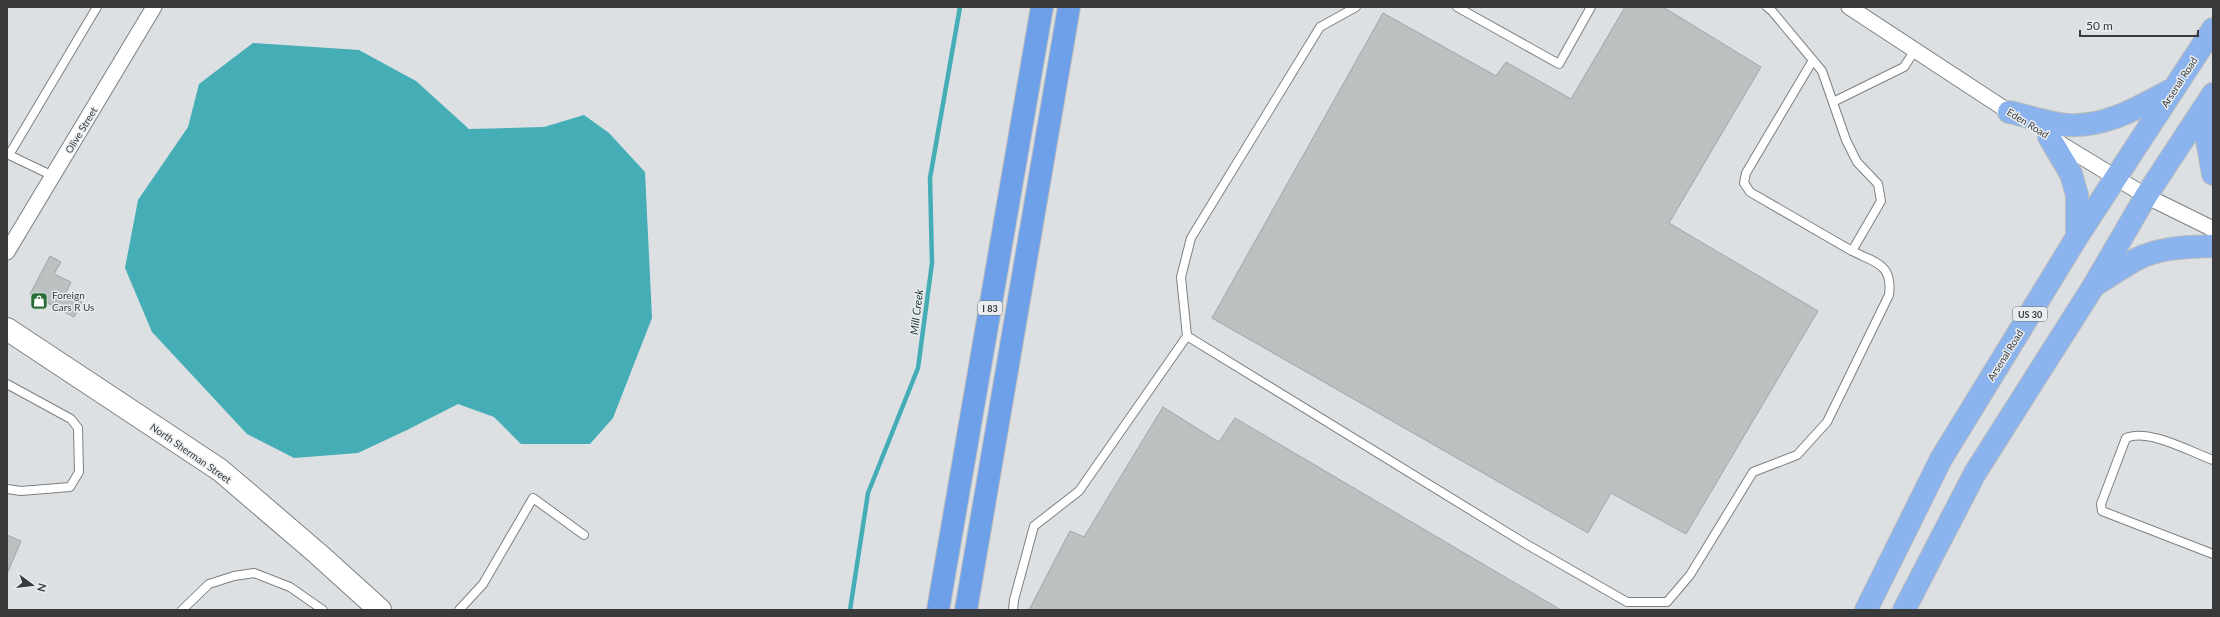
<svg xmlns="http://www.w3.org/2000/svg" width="2220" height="617" font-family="Lato,sans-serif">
<rect width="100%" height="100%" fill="#dde0e3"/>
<path fill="#45adb6" d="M253,43L359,50L416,81L469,129L544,127L584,115L609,133L645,172L652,318L613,418L590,444H521L494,417L458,404L407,430L358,453L294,458L247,434L152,332L125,268L138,200L188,127L199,84Z"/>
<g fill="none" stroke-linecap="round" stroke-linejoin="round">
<path stroke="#45adb6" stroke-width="4.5" d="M850,610L868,493L918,368L932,263L930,178L960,7"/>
</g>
<path fill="#bcc0c1" stroke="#a1a5a7" d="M1625,7H1663L1761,67L1669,223L1818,311L1686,534L1611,493L1588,533L1212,318L1383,13L1496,76L1506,62L1571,99Z
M50,256L61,262L54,274L71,282L66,293L82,302L74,317L30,294Z
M1163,407L1219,442L1235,418L1561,610H1029L1070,531L1084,537Z
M7,535L21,541L7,574Z"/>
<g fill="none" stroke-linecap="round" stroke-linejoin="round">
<defs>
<path id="service" d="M1457,7L1559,64L1591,7
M1767,7L1772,11L1822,71L1846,140L1857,162L1878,184L1881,201L1852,251L1750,192L1744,183L1746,173L1813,60
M1833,102L1904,67L1915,50
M7,154L53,176
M9,155L97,7
M1187,336L1526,544L1627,602H1667L1690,575L1753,472L1797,455L1827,422L1889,295C1893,264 1876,263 1852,251
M7,384L71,419L78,428L79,472L70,487L21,491L7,489
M2213,460C2191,452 2148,428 2126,438L2101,504L2102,511L2213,554
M182,610L209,584L234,576L254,573L290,587L323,610
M459,610L483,584L533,498L584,535
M1013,610L1014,600L1034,526L1079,491L1187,336L1181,277L1191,238L1320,27L1356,7"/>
<path id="minor" d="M1849,7L2017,117
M2051,138L2146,196L2213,229
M7,252L154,7"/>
<path id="secondary" d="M7,329L220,470L317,553L380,610"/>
<path id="trunk" d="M2210,100L2207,140L2213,174
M2009,112C2028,116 2050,124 2069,125C2107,127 2141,106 2173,89
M2049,137L2071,174L2077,195V237
M2095,285C2109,276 2123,267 2137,259C2160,247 2188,247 2213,246
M1866,610L1941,459L2077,237L2213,29
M1904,610L1975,473L2093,287L2146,196L2213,94"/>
<path id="motorway" d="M938,610L1042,7
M966,610L1069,7"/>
</defs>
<use href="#service" stroke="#7d8083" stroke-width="10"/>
<use href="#minor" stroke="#7d8083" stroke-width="17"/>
<use href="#secondary" stroke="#7d8083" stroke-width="24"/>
<use href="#trunk" stroke="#bbbcbc" stroke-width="24"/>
<use href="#motorway" stroke="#bbbcbc" stroke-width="24"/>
<use href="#service" stroke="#fff" stroke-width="8"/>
<use href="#minor" stroke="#fff" stroke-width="15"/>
<use href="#secondary" stroke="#fff" stroke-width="22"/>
<use href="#trunk" stroke="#8bb3ee" stroke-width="22"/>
<use href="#motorway" stroke="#6ea0ea" stroke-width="22"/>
</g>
<defs>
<symbol id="shop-square" viewBox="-11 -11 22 22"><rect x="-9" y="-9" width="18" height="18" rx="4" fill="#286d38" stroke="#eaedf0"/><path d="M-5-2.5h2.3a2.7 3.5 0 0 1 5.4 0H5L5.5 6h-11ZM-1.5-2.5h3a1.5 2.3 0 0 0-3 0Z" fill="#fff"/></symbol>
</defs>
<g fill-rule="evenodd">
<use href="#shop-square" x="29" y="291" width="20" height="20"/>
</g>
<g text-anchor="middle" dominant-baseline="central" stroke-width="3" stroke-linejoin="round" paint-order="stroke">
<g fill="#eaedf0" stroke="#6d7071" stroke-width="1">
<rect x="978" y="301" width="24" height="14" rx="3"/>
<rect x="2013" y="307" width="34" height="14" rx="3"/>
</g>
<g font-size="9" font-weight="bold" fill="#383a3b">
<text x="990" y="308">I 83</text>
<text x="2030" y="314">US 30</text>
</g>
<g font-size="10" fill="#383a3b" stroke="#eaedf0">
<text transform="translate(2179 82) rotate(-57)">Arsenal Road</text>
<text transform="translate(2028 123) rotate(32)">Eden Road</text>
<text transform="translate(81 130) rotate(-59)">Olive Street</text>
<text transform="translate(2005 355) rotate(-58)">Arsenal Road</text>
<text transform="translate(191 453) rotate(35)">North Sherman Street</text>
</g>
<g font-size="10" fill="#383a3b" stroke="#eaedf0" text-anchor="start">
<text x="52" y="295">Foreign<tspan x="52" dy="12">Cars R Us</tspan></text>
</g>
<g font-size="11" font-style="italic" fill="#21383a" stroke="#eaedf0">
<text transform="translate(916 312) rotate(-83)">Mill Creek</text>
</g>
</g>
<rect width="2220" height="617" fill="none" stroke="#383a3b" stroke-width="16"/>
<g transform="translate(32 585) rotate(105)" stroke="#eaedf0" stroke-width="3" paint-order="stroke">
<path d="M0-3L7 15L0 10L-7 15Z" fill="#383a3b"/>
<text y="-6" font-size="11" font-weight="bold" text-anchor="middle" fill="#383a3b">N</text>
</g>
<path d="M2080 30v6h118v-6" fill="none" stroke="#383a3b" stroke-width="2"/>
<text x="2086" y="30" font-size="12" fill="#383a3b" stroke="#eaedf0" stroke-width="3" paint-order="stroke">50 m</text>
</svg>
